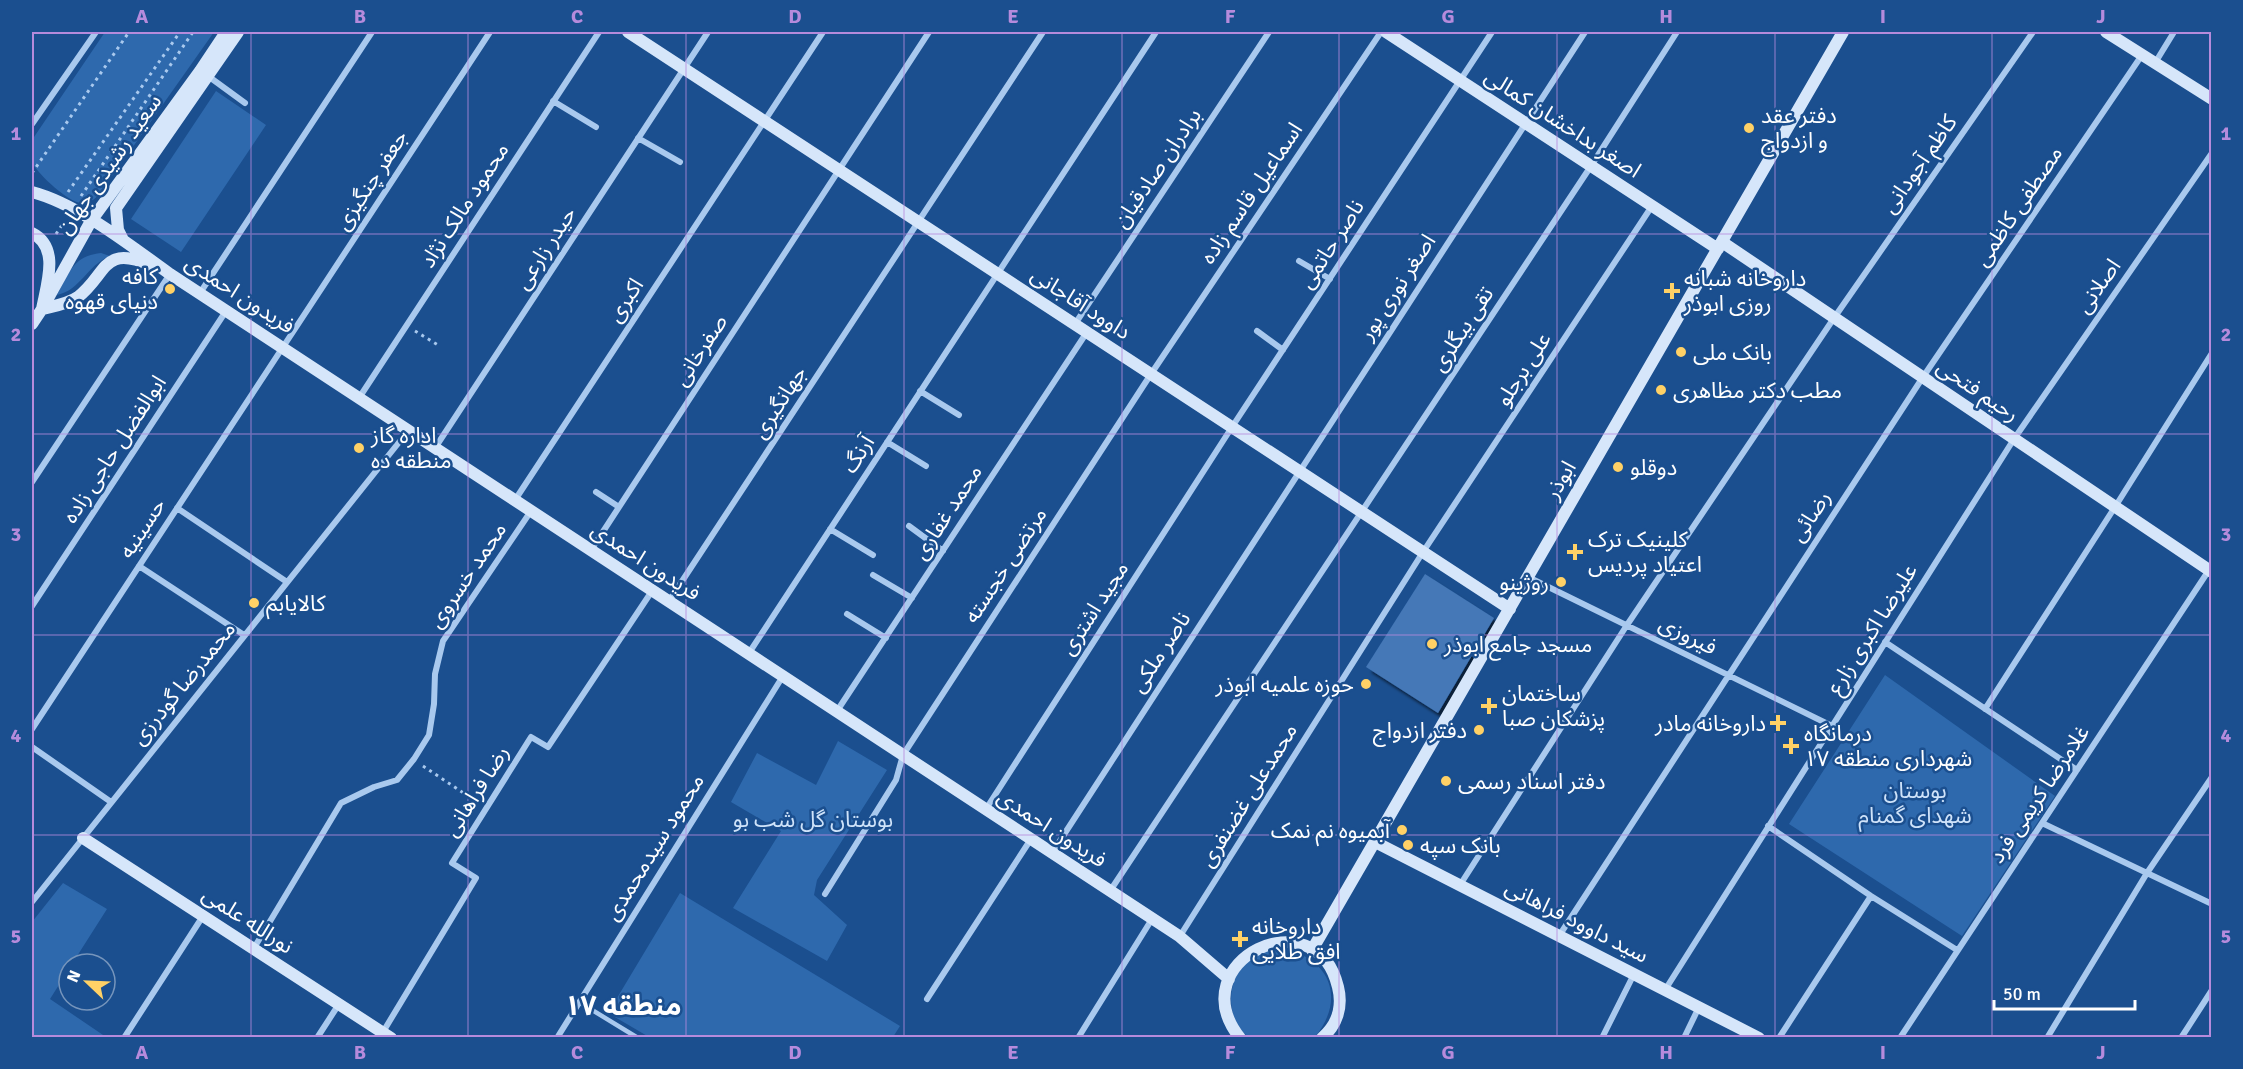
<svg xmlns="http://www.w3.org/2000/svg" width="2243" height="1069" font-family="Signika,'Noto Sans Arabic',sans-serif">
<defs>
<filter id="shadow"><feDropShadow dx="5.5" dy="5.5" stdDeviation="1.5" flood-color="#0009"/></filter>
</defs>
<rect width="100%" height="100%" fill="#1b4f8f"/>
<path fill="#2e69ad" d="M105,32H214L101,192C96,198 90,204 81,203C68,202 39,175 33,164C30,158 31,148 32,140Z
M216,91L266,125L181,252L131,219Z
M101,253L110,256C86,266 81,290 57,295C69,273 73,256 101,253Z
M1885,675L2055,796L1962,936L1789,824Z
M838,741L887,770L817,880L814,895L847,925L827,961L733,908L781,831L731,802L757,753L816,785Z
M63,883L107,909L72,964H69V969L50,999L106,1037H32V922Z
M680,893L900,1026L893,1037H649L608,1013Z
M1286,949C1332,961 1345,1000 1315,1037H1248C1223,1016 1226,974 1254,956C1264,950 1274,949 1286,949Z"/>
<path fill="#4478b7" filter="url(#shadow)" d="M1425,574L1494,618L1438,713L1366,667Z"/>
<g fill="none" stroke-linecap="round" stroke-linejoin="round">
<path stroke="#a9c9ee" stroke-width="3" stroke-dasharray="3 4.5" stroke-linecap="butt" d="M32,173L129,32
M68,192L180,32
M81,196L193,32
M56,234L64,222
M415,331L438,345
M423,766L477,802"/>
<path stroke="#a9c9ee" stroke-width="4.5" d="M579,1002L638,1038"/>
<path stroke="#a9c9ee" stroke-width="6" d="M2155,63L2174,32
M208,76L245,103
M553,101L596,127
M32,124L96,32
M638,138L680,162
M1299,261L1330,279
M200,293L372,32
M1075,324L1269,32
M1257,331L1283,350
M920,391L959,415
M359,398L599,32
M887,442L926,466
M435,448L708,32
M32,482L170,274
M596,492L619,507
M515,500L823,32
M177,508L287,582
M909,526L943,551
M830,529L873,555
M591,550L929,32
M139,566L244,635
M873,575L912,598
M1528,577L1832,726
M669,601L1043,32
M32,606L226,311
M847,614L886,638
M1885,642L2077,770
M749,653L1156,32
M1985,709L2115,507L2212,353
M837,711L1087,332
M32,729L490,32
M32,747L111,802
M986,809L1232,427L1492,32
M2042,823L2212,904
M1768,826L1871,896L1957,950
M1052,853L1585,32
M1460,885L1627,625L1834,318L2033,32
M1110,891L1591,166L1677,32
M825,894L896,780L903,755L1151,374L1381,32
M32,902L408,431
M1180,936L1423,552L1652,206
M1559,936L1923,377L2142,55
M254,948L341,803L374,787L397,780L414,759L429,735L434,704L435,674L443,641L531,511
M1665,990L2014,439L2212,153
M927,999L1031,839
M383,1032L476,878L452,863L531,737L548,747L652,591
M124,1038L203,916
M317,1038L339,1004
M557,1038L783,676
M1078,1038L1152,919
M1602,1038L1634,974
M1684,1038L1699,1007
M1779,1038L1871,896
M1900,1038L2209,570
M2047,1038L2147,873L2212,777
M2181,1038L2212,990"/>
<path stroke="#d6e6fa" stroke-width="12" d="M628,32L1510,609
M1386,32L1718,249
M2106,32L2212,99
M32,192C78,204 131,246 170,274L1179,936L1229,979
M32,233C60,247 47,283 42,309C54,306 68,304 78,297C107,275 102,244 150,265
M123,240L118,230L116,208L238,32
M1722,242L2212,572
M32,324L42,309L91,221L200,71L226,32
M83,838L391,1038
M1375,842L1759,1038
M1312,950L1843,32
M1240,1038C1179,961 1316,895 1338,987C1343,1007 1337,1025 1322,1038"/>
</g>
<path fill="none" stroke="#b68bdc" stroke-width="1.5" stroke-opacity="0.55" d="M251,32V1038M468,32V1038M686,32V1038M904,32V1038M1122,32V1038M1339,32V1038M1557,32V1038M1775,32V1038M1992,32V1038M32,234H2212M32,434H2212M32,635H2212M32,835H2212"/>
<g fill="#ffd166" stroke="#1b4f8f" stroke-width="2">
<circle cx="1749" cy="128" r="6"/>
<circle cx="170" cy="289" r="6"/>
<path d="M1669 282h6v6h6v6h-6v6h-6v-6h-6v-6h6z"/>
<circle cx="1681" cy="352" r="6"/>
<circle cx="1661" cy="390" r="6"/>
<circle cx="359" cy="448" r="6"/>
<circle cx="1618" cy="467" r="6"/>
<path d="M1572 543h6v6h6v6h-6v6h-6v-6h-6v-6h6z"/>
<circle cx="1561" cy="582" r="6"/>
<circle cx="254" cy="603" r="6"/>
<circle cx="1432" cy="644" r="6"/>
<circle cx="1366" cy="684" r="6"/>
<path d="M1486 697h6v6h6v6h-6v6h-6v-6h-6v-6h6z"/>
<path d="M1775 714h6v6h6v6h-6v6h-6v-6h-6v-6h6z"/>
<circle cx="1479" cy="730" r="6"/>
<path d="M1788 737h6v6h6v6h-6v6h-6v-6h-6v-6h6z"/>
<circle cx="1446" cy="781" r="6"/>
<circle cx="1402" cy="830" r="6"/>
<circle cx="1408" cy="845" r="6"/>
<path d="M1237 930h6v6h6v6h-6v6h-6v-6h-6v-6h6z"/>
</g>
<g text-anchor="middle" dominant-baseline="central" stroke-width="5" stroke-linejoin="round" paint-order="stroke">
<g font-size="22" fill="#fff" stroke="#1b4f8f" text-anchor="start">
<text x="1761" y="115">دفتر عقد<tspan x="1761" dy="25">و ازدواج</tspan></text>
<text x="158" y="276" text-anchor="end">کافه<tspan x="158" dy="25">دنیای قهوه</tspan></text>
<text x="1684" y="278">داروخانه شبانه<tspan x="1684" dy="25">روزی ابوذر</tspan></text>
<text x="1693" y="352">بانک ملی</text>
<text x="1673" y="390">مطب دکتر مظاهری</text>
<text x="371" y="435">اداره گاز<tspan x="371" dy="25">منطقه ده</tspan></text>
<text x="1630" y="467">دوقلو</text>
<text x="1588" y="539">کلینیک ترک<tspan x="1588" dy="25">اعتیاد پردیس</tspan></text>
<text x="1549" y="582" text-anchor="end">روژینو</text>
<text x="266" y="603">کالایابم</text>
<text x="1444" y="644">مسجد جامع ابوذر</text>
<text x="1354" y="684" text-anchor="end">حوزه علمیه ابوذر</text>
<text x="1502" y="693">ساختمان<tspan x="1502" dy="25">پزشکان صبا</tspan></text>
<text x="1766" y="723" text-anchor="end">داروخانه مادر</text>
<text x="1467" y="730" text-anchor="end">دفتر ازدواج</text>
<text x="1804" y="733">درمانگاه<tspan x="1804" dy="25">شهرداری منطقه ۱۷</tspan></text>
<text x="1458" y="781">دفتر اسناد رسمی</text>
<text x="1390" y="830" text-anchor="end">آبمیوه نم نمک</text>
<text x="1420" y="845">بانک سپه</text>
<text x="1252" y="926">داروخانه<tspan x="1252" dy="25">افق طلایی</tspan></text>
</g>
<g font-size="22" fill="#fff" stroke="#1b4f8f">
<text transform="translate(1563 123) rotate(33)">اصغر بداخشان کمالی</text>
<text transform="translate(109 164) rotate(-55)">سعید رشیدی جهان</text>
<text transform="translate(1919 164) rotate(-55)">کاظم آجودانی</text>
<text transform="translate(1157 168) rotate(-56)">برادران صادقیان</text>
<text transform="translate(371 180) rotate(-57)">جعفر چنگیزی</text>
<text transform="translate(1251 193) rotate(-56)">اسماعیل قاسم زاده</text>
<text transform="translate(464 205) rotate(-57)">محمود مالک نژاد</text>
<text transform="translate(2018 206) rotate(-56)">مصطفی کاظمی</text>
<text transform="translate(1331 244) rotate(-57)">ناصر حاتمی</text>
<text transform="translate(545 248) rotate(-57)">حیدر زارعی</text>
<text transform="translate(2098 286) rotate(-55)">اصلانی</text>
<text transform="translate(1397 287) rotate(-57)">اصغر نوری پور</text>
<text transform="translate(240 294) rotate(33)">فریدون احمدی</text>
<text transform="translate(625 300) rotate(-57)">اکبری</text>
<text transform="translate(1081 303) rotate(33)">داوود آقاجانی</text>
<text transform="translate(1462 329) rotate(-57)">تقی بیگلری</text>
<text transform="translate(700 350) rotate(-57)">صفرخانی</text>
<text transform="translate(1523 369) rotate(-57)">علی برجلو</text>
<text transform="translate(1978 390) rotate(34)">رحیم فتحی</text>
<text transform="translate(779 402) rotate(-57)">جهانگیری</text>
<text transform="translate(114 449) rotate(-57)">ابوالفضل حاجی زاده</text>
<text transform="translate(858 454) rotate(-57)">آرنگ</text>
<text transform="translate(1560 480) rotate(-60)">ابوذر</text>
<text transform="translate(947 512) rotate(-57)">محمد غفاری</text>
<text transform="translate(1810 516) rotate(-57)">رضائی</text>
<text transform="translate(142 528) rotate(-57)">حسینیه</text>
<text transform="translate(646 561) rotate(33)">فریدون احمدی</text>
<text transform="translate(1005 565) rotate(-57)">مرتضی خجسته</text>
<text transform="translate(467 575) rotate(-56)">محمد خسروی</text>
<text transform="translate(1094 608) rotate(-57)">مجید اشتری</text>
<text transform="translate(1872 629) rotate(-58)">علیرضا اکبری زارع</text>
<text transform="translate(1688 635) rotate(26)">فیروزی</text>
<text transform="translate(1160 652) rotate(-57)">ناصر ملکی</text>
<text transform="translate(183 683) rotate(-51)">محمدرضا گودرزی</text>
<text transform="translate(476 791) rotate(-58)">رضا فراهانی</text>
<text transform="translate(2039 794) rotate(-56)">غلامرضا کریمی فرد</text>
<text transform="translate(1248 795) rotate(-58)">محمدعلی غضنفری</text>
<text transform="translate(1052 828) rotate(33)">فریدون احمدی</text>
<text transform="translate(654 847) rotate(-58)">محمود سیدمحمدی</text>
<text transform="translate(248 920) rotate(33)">نورالله علمی</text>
<text transform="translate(1577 921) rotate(27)">سید داوود فراهانی</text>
</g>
<g font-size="22" fill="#cfe3fa" stroke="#1b4f8f">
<text x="1915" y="790">بوستان<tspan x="1915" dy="25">شهدای گمنام</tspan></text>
<text x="813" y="819">بوستان گل شب بو</text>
</g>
<g font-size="28" font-weight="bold" fill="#fff" stroke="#1b4f8f">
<text x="623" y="1006">منطقه ۱۷</text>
</g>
</g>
<rect width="2243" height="1069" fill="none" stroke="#1b4f8f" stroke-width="66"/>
<g transform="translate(87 982) rotate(293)"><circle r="28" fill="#1b4f8f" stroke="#7695bc" stroke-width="1.5"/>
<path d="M0-4.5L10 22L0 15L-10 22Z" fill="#ffd166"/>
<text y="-9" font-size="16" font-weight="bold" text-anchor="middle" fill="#ffffff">N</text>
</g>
<path d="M1994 1000v9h141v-9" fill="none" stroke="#ffffff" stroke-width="3"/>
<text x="2003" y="1000" font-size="18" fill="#ffffff" stroke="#1b4f8f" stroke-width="4.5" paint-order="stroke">50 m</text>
<rect x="33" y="33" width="2177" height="1003" fill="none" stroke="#b68bdc" stroke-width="2"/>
<g font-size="20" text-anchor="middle" font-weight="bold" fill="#b68bdc">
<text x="142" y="23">A</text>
<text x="360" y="23">B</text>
<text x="577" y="23">C</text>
<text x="795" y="23">D</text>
<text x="1013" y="23">E</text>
<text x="1230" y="23">F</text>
<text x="1448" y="23">G</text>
<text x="1666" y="23">H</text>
<text x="1883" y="23">I</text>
<text x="2101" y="23">J</text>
<text x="16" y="140">1</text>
<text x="2226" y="140">1</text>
<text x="16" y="341">2</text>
<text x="2226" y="341">2</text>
<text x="16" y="541">3</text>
<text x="2226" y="541">3</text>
<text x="16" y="742">4</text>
<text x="2226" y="742">4</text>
<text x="16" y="943">5</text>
<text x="2226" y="943">5</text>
<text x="142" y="1059">A</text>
<text x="360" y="1059">B</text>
<text x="577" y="1059">C</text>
<text x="795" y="1059">D</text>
<text x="1013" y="1059">E</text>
<text x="1230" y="1059">F</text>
<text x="1448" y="1059">G</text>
<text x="1666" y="1059">H</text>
<text x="1883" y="1059">I</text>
<text x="2101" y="1059">J</text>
</g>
</svg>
